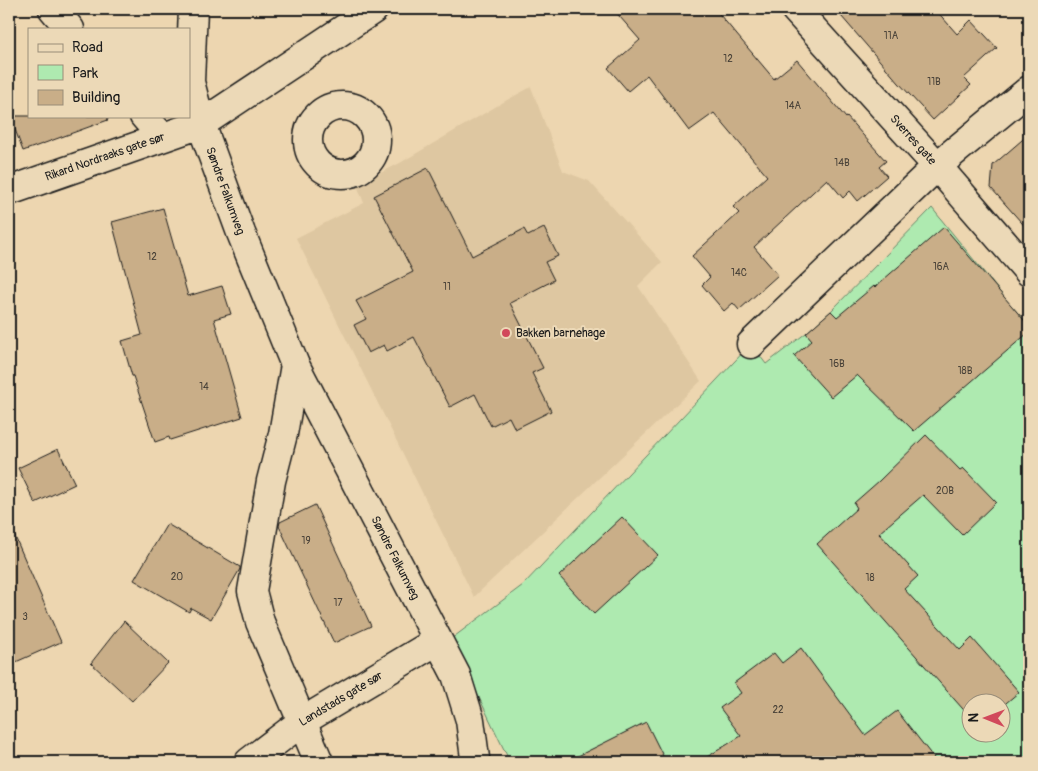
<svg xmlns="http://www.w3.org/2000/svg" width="1038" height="771" font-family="Pangolin,sans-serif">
<rect width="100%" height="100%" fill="#edd6b0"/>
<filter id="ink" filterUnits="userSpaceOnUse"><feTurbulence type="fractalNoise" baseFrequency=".02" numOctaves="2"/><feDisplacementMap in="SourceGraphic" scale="10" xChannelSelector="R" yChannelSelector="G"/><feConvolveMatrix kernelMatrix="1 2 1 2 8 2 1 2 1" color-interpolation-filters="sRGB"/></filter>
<g filter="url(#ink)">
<path fill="#dec7a1" d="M531,87L563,171L589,181L662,262L638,286L701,381L474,597L296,238L364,203L357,185L400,163L507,100Z"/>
<path fill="#aeeab0" stroke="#658366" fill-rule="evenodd" d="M932,208L1008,302L1029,325V758L1025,762H510L451,639L523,585L751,344L766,364L806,333L831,311ZM970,704H1000V734H970Z"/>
<path fill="#c9ae88" stroke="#1c1c1c" d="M613,9H715L774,79L797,60L846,118L847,117L886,161L879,167L887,176L858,201L850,191L843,198L827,179L754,247L778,275L739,310L733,303L724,311L702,285L710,277L692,256L739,213L733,207L767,176L714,113L689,131L647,75L628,91L608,68L640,40Z
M835,9H935L957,34L971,20L997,48L964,78L971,85L933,120L899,83Z
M10,116H107L108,120L23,151Z
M1029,134V231L991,188L993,165Z
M428,168L472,256L524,229L528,236L544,228L558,256L545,262L554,280L510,303L543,368L532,373L551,411L515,429L509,417L491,426L475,394L450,407L414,337L387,351L384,345L368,353L354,325L366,319L356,301L413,272L374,196Z
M163,208L188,296L222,286L231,314L214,319L242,417L170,440L169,437L155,442L133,376H132L122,341L142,335L112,222Z
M944,227L1029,326V332L914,431L857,375L831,397L794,356L812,340L806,333L831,311L837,317L874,286L875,287Z
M926,435L960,470L963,468L996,502L962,535L923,495L879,533L918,576L904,589L960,650L972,638L1019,692L1000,708V704H970V717L817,544L857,508L854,503L879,481Z
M58,449L75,484L35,503L18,468Z
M315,505L371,626L334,643L279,526L280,522Z
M622,517L658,555L594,614L559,576Z
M9,523L61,642L9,665Z
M167,524L240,567V569L211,619L191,608L189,612L134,580Z
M124,621L168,663L132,701L91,663Z
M801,648L865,735L897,711L937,762H699L741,736L720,708L741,693L734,683L774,653L782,663Z
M646,722L666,762H566Z"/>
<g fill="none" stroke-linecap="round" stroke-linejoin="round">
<defs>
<path id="minor" d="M53,9L70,29
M193,9L190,82L201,124L241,233L295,365L456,675L470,720L475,758
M795,9L937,166L1029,272
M308 140a34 34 0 1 1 68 0a34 34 0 1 1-68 0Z
M144,116L162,137
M9,191L201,124L374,9
M751,344L937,166L1029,90
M295,365L283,434L271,481L252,591L260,622L319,762
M249,762L303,721L437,641"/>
</defs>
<use href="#minor" stroke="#1c1c1c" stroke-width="31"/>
<use href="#minor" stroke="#ecd9b7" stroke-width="28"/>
</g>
</g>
<circle fill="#d1495b" stroke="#ecd9b7" stroke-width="2" cx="506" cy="333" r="5"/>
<g text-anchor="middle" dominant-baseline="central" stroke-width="4" stroke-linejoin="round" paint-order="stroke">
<g font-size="10" fill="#474037">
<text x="891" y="36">11A</text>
<text x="728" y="59">12</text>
<text x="934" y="82">11B</text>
<text x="793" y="106">14A</text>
<text x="842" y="163">14B</text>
<text x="152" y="257">12</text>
<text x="941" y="267">16A</text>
<text x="739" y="273">14C</text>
<text x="447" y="287">11</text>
<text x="837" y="364">16B</text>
<text x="965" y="371">18B</text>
<text x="204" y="387">14</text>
<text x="945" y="491">20B</text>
<text x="306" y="541">19</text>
<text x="177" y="577">20</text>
<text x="870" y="578">18</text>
<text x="338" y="603">17</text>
<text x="25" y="617">3</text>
<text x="778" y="710">22</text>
</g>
<g font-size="12" fill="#1c1c1c" stroke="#ecd9b7">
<text transform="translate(913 140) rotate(48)">Sverres gate</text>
<text transform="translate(105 157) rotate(-19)">Rikard Nordraaks gate sør</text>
<text transform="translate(225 191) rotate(70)">Søndre Falkumveg</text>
<text transform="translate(395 558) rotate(63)">Søndre Falkumveg</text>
<text transform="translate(341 699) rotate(-31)">Landstads gate sør</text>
</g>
<g font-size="12" fill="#1c1c1c" stroke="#ecd9b7" text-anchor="start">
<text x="516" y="333">Bakken barnehage</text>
</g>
</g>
<rect width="1038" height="771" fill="none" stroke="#ecd9b7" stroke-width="30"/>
<rect x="15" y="15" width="1008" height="741" fill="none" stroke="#1c1c1c" stroke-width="2" filter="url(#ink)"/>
<rect x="28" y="28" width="162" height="90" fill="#ecd9b7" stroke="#998d79"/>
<rect x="38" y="44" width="25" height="8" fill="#ecd9b7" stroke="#998d79"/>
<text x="72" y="52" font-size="15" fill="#1c1c1c">Road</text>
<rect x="38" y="65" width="25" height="15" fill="#aeeab0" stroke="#998d79"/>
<text x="72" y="78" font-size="15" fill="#1c1c1c">Park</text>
<rect x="38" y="90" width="25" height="15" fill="#c9ae88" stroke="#998d79"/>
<text x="72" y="102" font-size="15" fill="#1c1c1c">Building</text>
<g transform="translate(986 718) rotate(271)"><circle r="24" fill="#ecd9b7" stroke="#998d79"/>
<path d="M0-4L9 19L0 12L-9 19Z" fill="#d1495b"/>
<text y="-8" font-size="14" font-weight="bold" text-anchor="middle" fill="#1c1c1c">N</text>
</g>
</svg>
